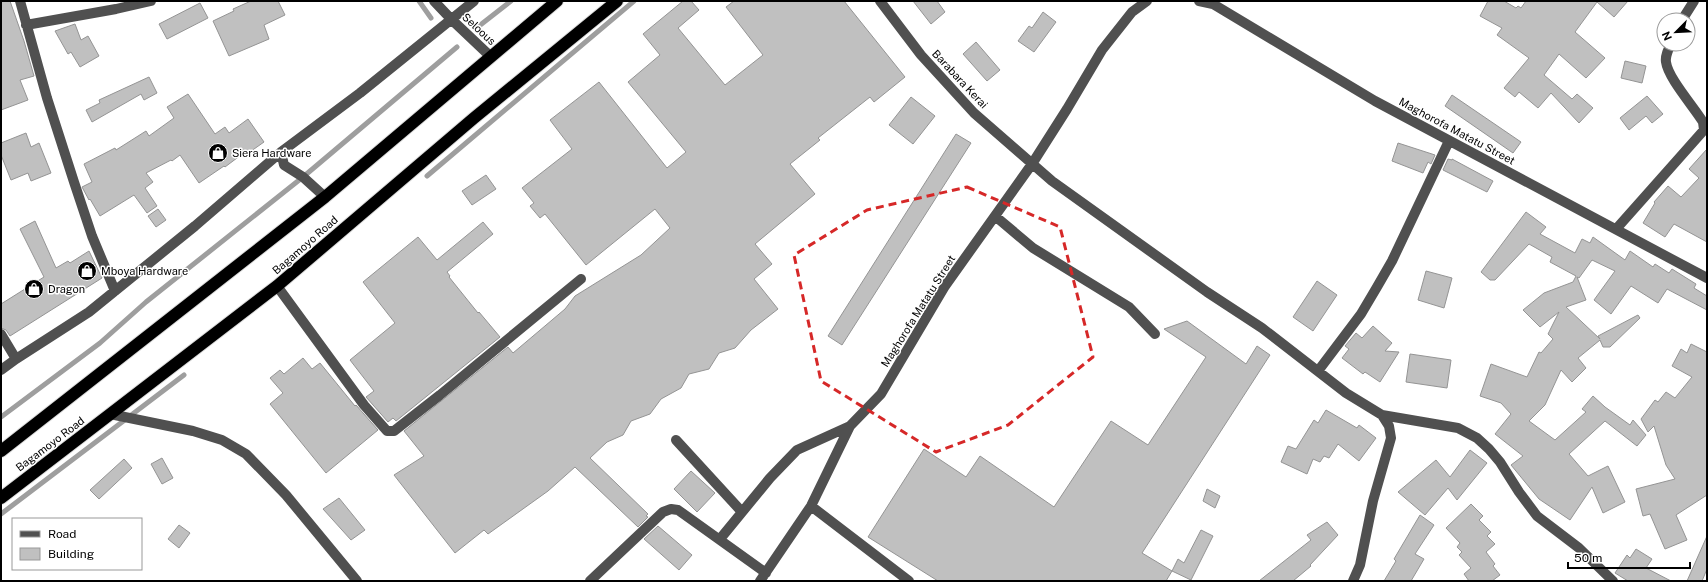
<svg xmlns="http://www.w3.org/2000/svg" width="1708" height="582" font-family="'Public Sans',sans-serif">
<rect width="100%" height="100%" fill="#fff"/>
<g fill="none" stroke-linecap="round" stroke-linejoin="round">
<path stroke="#9e9e9e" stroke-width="5" d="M419,1L431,18
M479,26L511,1
M427,176L634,1
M1,417L100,343L146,302L303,177L457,47
M1,514L184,375"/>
</g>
<path fill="#c0c0c0" stroke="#949494" d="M1,1H10L24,41L34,76L20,80L28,100L1,110Z
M251,1H278L285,15L264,25L269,39L229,56L213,21L234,11L233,9Z
M683,1H691L699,10L678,28L725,85L763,55L726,7L734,1H844L905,77L874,102L870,97L818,138L820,140L790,164L815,194L755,244L772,264L754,279L778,309L751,330L735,348L719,353L709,369L689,374L681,388L661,399L650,414L631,421L623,435L607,442L590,458L648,514L646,516L648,517L638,527L575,467L548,491L488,534L484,530L455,553L394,475L424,456L404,431L508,347L513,353L565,309L575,296L641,255L670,228L655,209L586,265L545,214L540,218L530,206L534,203L522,188L572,149L550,120L599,82L667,168L686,152L628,82L660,55L643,34Z
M913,1H937L945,12L931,24Z
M1488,1H1504L1516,8L1518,6L1521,8L1526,1H1628L1614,17L1597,2L1575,32L1605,58L1586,78L1559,54L1544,75L1572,99L1577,94L1593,108L1579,123L1551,93L1538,108L1519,92L1515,97L1504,88L1529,58L1497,35L1502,28L1480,16Z
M200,3L208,18L167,39L159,24Z
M1043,12L1056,22L1034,52L1018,41L1029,26L1032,28Z
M75,24L81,40L88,36L99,56L80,67L71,52L68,54L55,31Z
M976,42L1000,70L987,81L963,54Z
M1625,61L1646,66L1642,83L1621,78Z
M149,77L157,93L144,100L141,94L92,122L86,110L100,103L99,100Z
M188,94L215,134L225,127L229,133L248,119L264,142L247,154L245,152L225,167L224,166L199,183L180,155L172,161L171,160L146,173L153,182L145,188L157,206L147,213L134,195L100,216L90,199L89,200L82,187L92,182L84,164L115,148L116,150L146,131L149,136L174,118L167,107Z
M1452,95L1521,142L1513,153L1445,106Z
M1647,96L1663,114L1652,123L1646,116L1629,130L1620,118Z
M911,97L935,116L913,144L889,125Z
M26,133L31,147L39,143L51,173L31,181L28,173L11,180L1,155V143Z
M956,134L971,143L842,345L828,336Z
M1398,143L1432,154L1435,155L1431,164L1428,162L1423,173L1392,161Z
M1707,149V242L1674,224L1665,237L1643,223L1655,203L1654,202L1668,186L1681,197L1699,178L1689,169Z
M1448,159L1452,160V159L1493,181L1487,192L1443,170Z
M486,175L496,189L472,205L462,191Z
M158,209L166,220L156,227L148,216Z
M1526,212L1546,227L1540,234L1575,253L1582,239L1590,243L1593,237L1625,260L1630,251L1653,267L1655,264L1669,273L1672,269L1696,284L1694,288L1707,296V310L1667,289L1658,303L1631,286L1611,314L1594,300L1615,271L1592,260L1579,278L1577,277L1586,300L1566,307L1600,339L1598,336L1638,315L1640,318L1610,347H1603L1600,340L1578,358L1586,368L1572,382L1561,370L1545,405L1529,421L1555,440L1586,412L1582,409L1593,396L1605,407L1630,425L1633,420L1646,435L1637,446L1605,421L1569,454L1588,476L1608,466L1625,502L1603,513L1592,487L1570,520L1539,499L1511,465L1523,456L1495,434L1511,414L1501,403L1480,396L1491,364L1527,377L1539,352L1541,353L1553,339L1548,334L1559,312L1540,327L1523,310L1544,293L1573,282L1576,276L1550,262L1552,257L1529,244L1495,280H1490L1481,272Z
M35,221L56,268L68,261L70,263L89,251L102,278L10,336L6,330L1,328V304L44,277L20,229Z
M483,222L493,234L447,272L450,276L449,277L478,313L479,312L500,337L396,421L393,418L388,422L366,397L374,391L350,360L395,323L363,282L418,237L437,260Z
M1426,271L1452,278L1444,308L1418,300Z
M1317,281L1337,295L1313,331L1293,317Z
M1187,321L1246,364L1257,346L1270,355L1142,553L1172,571L1166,581H938L868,537L924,449L966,477L980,456L1054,507L1111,421L1148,445L1206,357L1164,329Z
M1373,326L1392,343L1385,351L1399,352L1380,382L1365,372L1363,374L1342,358L1349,349L1345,346L1356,333L1362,338Z
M1691,344L1707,352V495L1676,515L1687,540L1665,549L1650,514L1643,516L1636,489L1675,479L1666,465L1654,426L1648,432L1641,419L1655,400L1658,402L1666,392L1675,398L1692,377L1672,366L1681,349L1687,353Z
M1410,354L1451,360L1447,388L1406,382Z
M303,358L312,369L320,363L355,406L356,405L378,430L326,473L270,404L283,393L270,378L280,370L284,374Z
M1326,410L1357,428L1359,425L1376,438L1359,461L1338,444L1329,458L1324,456L1320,462L1313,459L1307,474L1281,462L1288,446L1296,449L1314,420L1318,423Z
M1470,450L1487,463L1457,500L1448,488L1425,515L1398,492L1436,460L1450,477Z
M162,458L173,478L162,484L151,464Z
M124,459L132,468L99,499L90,490Z
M691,471L715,493L697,512L674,489Z
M1207,489L1220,496L1215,508L1203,501Z
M339,498L365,530L351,540L323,509Z
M1471,504L1483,516L1479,520L1491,532L1487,536L1495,544L1486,552L1495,564L1493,566L1500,575L1492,581H1469L1464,574L1471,568L1459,555L1462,552L1457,547L1460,543L1446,528Z
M1420,515L1434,525L1415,554L1424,559L1411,581H1384L1396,561L1394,559Z
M1327,522L1338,535L1310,565L1311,566L1293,581H1259L1311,540L1307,535Z
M179,525L190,533L179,548L168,539Z
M658,526L692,555L679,570L644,539Z
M1201,530L1213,536L1191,580L1172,571L1178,559L1184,563Z
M1707,536V569L1702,581H1687Z
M1636,549L1652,559L1646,568L1671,581H1628L1615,573L1627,555L1630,558Z"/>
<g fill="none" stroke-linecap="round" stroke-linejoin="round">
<defs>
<path id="highway" d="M1,451L325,197L557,1
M1,498L277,286L474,118L617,1"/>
</defs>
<use href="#highway" stroke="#dbdbdb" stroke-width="14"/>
<path stroke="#505050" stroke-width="10" d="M20,1L47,98L74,182L92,236L115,291
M434,1L452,20L490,56
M880,1L921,55L974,113L1052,181L1207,292L1262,328L1346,393L1382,415L1458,428L1477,438L1489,449L1500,462L1519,492L1537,516L1579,548L1613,581
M1199,1L1213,4L1375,101L1707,278
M1682,20L1694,1
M26,25L116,9L151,1
M281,152L284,165L303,177L325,197
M995,216L1033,248L1129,307L1155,334
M1617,228L1704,130L1703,122C1694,107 1668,78 1666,62C1665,56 1668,50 1671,44
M277,286L364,405L387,431H394L440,395L581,279
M1,334L16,359
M1,370L16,359L89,312L195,226L281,152L360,93L474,1
M1318,371L1361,314L1377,287L1392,261L1449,141
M110,414L193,431L222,440L246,454L286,495L357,581
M676,440L742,512
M811,506L909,581
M720,539L770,478L797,450L850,426
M590,581L663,512L671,509L678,510L766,573
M760,581L811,506L850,426L881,394L945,286L1032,164L1067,109L1102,50L1132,12L1147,1
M1353,581L1360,565L1373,501L1391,438L1389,426L1382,415"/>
<use href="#highway" stroke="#000" stroke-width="12"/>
</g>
<path fill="none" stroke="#d62828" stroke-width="3" stroke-dasharray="8 5" stroke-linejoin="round" d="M967,187L1060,227L1093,357L1008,425L936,452L821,381L794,255L867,210Z"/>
<defs>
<symbol id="shop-disc" viewBox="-11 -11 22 22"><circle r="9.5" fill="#000" stroke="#fff"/><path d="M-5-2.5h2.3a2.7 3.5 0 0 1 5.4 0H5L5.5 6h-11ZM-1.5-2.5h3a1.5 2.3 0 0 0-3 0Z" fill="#fff"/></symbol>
</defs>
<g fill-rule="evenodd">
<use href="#shop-disc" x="207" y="142" width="22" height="22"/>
<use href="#shop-disc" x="76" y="260" width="22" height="22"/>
<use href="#shop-disc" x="23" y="278" width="22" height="22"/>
</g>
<g text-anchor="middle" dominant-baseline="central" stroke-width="3" stroke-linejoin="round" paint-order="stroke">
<g font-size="11" fill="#000" stroke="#fff">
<text transform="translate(479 29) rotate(43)">Seloous</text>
<text transform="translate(960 79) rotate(47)">Barabara Kerai</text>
<text transform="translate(1457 131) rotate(28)">Maghorofa Matatu Street</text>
<text transform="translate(305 245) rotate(-41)">Bagamoyo Road</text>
<text transform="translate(918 311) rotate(-58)">Maghorofa Matatu Street</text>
<text transform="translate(50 444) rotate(-37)">Bagamoyo Road</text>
</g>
<g font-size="11" fill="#000" stroke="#fff" text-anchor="start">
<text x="232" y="153">Siera Hardware</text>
<text x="101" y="271">Mboya Hardware</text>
<text x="48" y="289">Dragon</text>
</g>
</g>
<rect width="1708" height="582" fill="none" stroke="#000000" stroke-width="4"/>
<rect x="12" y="518" width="130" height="52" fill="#ffffff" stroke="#999999"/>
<rect x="20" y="531" width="20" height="6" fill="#505050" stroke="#999999"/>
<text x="48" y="538" font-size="12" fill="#000000">Road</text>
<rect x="20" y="548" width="20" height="12" fill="#c0c0c0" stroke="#999999"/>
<text x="48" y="558" font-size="12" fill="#000000">Building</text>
<g transform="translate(1676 32) rotate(246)"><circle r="19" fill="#ffffff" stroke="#999999"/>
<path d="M0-3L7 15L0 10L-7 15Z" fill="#000000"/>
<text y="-6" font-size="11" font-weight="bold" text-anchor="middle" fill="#000000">N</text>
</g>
<path d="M1568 562v6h122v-6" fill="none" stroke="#000000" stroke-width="2"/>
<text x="1574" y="562" font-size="12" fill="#000000" stroke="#ffffff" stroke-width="3" paint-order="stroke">50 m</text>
</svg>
